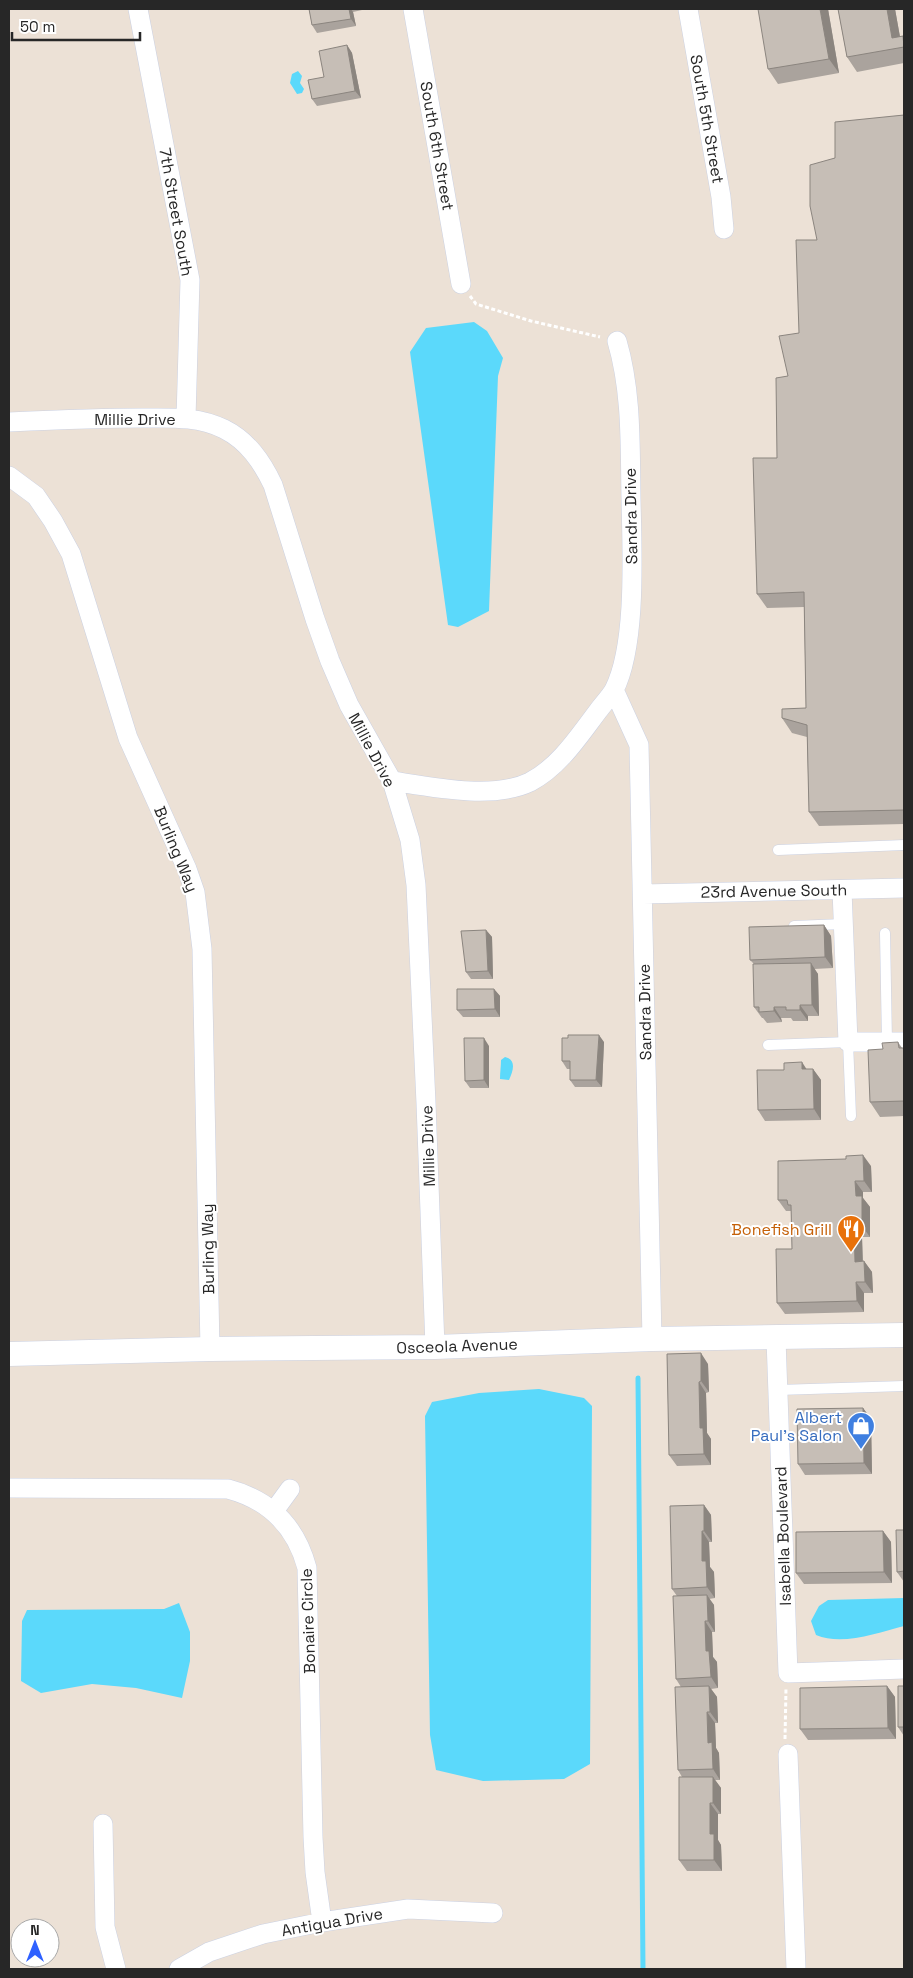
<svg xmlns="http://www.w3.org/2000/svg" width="913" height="1978" font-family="'Space Grotesk',sans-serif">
<rect width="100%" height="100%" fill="#ece1d6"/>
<path fill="#5bd9fb" d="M298,71L302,76L300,83L304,89L302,93L297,94L290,83L292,74Z
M474,322L487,331L503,358L498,376L489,611L458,627L448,625L410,352L426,328Z
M505,1057C517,1060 513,1071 509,1080L500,1079C500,1072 501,1066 501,1060Z
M539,1389L584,1398L592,1406L590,1764L564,1779L483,1781L436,1770L430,1735L425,1416L432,1402L479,1393Z
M904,1598V1626C877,1633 842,1646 816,1635L811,1621L819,1606L828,1600Z
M179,1603L190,1632V1661L182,1698L136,1688L92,1684L41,1693L21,1681L22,1621L27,1610L164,1609Z"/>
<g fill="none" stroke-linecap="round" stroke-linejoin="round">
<path stroke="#5bd9fb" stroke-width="5" d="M638,1378L643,1969"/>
<defs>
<path id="service" d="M778,850L904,845
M794,926L843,924
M885,933L887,1042
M768,1045L848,1042L851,1116
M778,1390L904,1386"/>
<path id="minor" d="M138,9L190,280L186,418
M413,9L461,284
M688,9L721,197L724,229
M9,422C53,420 98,418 142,418C170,418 198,416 224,429C248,441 262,462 273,485L315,619L330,661L349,705L392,781L410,840L416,885L426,1103L435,1347
M9,476L36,496L53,521L71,554L128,738L187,869L195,892L202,949L210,1349
M614,690L639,745L652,1339
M392,781C431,787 493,800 530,782C559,767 579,736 598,711C603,704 610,697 614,690C637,645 632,550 631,499C630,446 632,392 617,341
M842,890L848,1042H904
M643,894L904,888
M776,1339L788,1673L904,1669
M9,1488L228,1489C270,1500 296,1527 307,1568L313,1837L315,1872L322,1922
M274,1511L290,1489
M788,1754L796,1969
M103,1824L105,1927L116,1969
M179,1969L209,1952L263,1934L322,1922L408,1909L493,1913"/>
<path id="tertiary" d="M9,1354L210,1349L435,1347L652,1339L904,1335"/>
</defs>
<use href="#service" stroke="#cbd1e2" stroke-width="11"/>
<use href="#minor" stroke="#cbd1e2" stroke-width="20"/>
<use href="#tertiary" stroke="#cbd1e2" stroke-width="25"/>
<path stroke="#fff" stroke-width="3" stroke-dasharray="4 2.5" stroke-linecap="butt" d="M470,296L476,304L531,321L600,337
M785,1739L786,1688"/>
<use href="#service" stroke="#fff" stroke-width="10"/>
<use href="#minor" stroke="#fff" stroke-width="19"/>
<use href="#tertiary" stroke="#fff" stroke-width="24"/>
</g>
<path fill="#aaa39d" d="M309,9H362V10L353,12L356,26L317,33L312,25Z
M828,9L839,73L778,84L768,69Z
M838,9H895L900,37L903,36L904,38V63L857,72L847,57Z
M347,45L352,53L361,98L317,106L312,99L324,77Z
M904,115V824L819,826L809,812L807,737L792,733L782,718L806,708L804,607L767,608L757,594L777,458L788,376L799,333L817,240L835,158Z
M824,925L831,936L833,968L814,969L818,974L819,1016H808V1021H793L791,1018H781L782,1022L767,1023L763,1018H762L754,1007V964L750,960Z
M486,930L492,937L493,979H471L466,972Z
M494,989L500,996V1017H463L457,1010Z
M568,1038L604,1042L602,1087H575L570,1080V1069H567L562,1061Z
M898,1042L902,1048H904V1116L880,1117L870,1102L883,1049Z
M489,1046V1088H470L465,1081Z
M813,1069L821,1080V1120L765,1121L758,1110L784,1070Z
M871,1166L872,1192H863V1198L870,1207V1237H862L863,1262L864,1261L872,1272L873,1293H864V1312L785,1314L777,1303L792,1249L791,1211H786L778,1200Z
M667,1354L708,1364L709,1392L706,1393L707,1433L711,1439V1465L677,1466L669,1455Z
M863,1408L871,1419L872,1474L805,1475L798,1464Z
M704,1505L711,1515L712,1542H709L710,1567L714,1572L715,1598L709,1599L714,1605L715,1632H712L713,1657L717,1662L718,1688L711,1689L717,1697L718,1723H715L716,1748L719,1753L720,1780H715L721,1788V1814H718V1840L721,1845L722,1871H687L679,1860L682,1777L678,1770L681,1687L676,1679L677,1596L672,1589Z
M904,1530V1582L897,1572Z
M883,1531L891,1542L892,1583L804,1584L796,1573Z
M887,1686L895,1697L896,1739L808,1740L800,1729Z
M904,1686V1736L898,1727Z"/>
<path fill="#8b857f" d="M349,9H351L353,12L356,26L351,19Z
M820,9H828L839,73L829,59Z
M887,9H895L902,48L892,38Z
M347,45L352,53L361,98L355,91Z
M824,925L831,936L833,968L825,957Z
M486,930L492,937L493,979L488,971Z
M811,963L818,974L819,1016L812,1005Z
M494,989L500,996V1017L495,1009Z
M800,1005L808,1016V1021L800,1010Z
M774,1007L781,1018L782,1022L774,1011Z
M599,1035L604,1042L602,1087L596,1080Z
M484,1038L489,1046V1088L484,1080Z
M802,1062L809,1073L802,1069Z
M813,1069L821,1080V1120L814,1109Z
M863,1155L871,1166L872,1192L864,1181Z
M855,1181L863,1192V1198L870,1207V1237L862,1226L856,1196Z
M854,1226L862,1237L863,1273L855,1262Z
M864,1261L872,1272L873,1293L865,1282Z
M856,1282L864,1293V1312L857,1301Z
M701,1353L708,1364L709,1392L701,1381Z
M699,1382L706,1393L707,1433L711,1439V1465L704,1454L700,1428Z
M863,1408L871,1419L872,1474L864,1463Z
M704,1505L711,1515L712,1542L704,1531Z
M702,1531L709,1542L710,1567L714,1572L715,1598L707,1587L702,1561Z
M883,1531L891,1542L892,1583L884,1572Z
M707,1595L714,1605L715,1632L708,1621Z
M705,1621L712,1632L713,1657L717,1662L718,1688L711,1677L706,1651Z
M709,1686L717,1697L718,1723L710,1712Z
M887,1686L895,1697L896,1739L888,1728Z
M707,1712L715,1723L716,1748L719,1753L720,1780L713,1769L708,1743Z
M713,1777L721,1788V1814L713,1803Z
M710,1803L718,1814V1840L721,1845L722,1871L714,1860L710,1834Z"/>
<path fill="#c6beb6" stroke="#8b857f" d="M309,9H349L351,19L312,25Z
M758,9H820L829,59L768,69Z
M838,9H887L892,38L903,36L904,47L847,57Z
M347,45L355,91L312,99L308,80L324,77L319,51Z
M904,115V810L809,812L807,725L782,718V709L806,708L804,592L757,594L753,458H777L776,378L788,376L779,336L799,333L796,240H817L810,206V165L835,158V122Z
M824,925L825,957L750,960L749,927Z
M486,930L488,971L466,972L461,931Z
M811,963L812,1005H800V1010H786V1007H774V1011L759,1012V1007H754L753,964Z
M457,989H494L495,1009L457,1010Z
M568,1035H599L596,1080H570V1061H562V1038H568Z
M464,1038H484V1080L465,1081Z
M898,1042L899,1048H904V1101L870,1102L868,1050L883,1049L882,1043Z
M802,1062V1069H813L814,1109L758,1110L757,1070H784V1063Z
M863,1155L864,1181H855L856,1196H862V1226H854L855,1262L864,1261L865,1282H856L857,1301L777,1303L776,1249H792L791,1205H788L787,1200H778V1161L846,1159V1156Z
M701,1353V1381L699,1382L700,1428H703L704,1454L669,1455L667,1354Z
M863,1408L864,1463L798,1464L797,1409Z
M704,1505V1531H702V1561H706L707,1587L672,1589L670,1506Z
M896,1530H904V1571L897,1572Z
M883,1531L884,1572L796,1573V1532Z
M707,1595L708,1621H705L706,1651H709L711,1677L676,1679L673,1596Z
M709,1686L710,1712H707L708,1743L712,1742L713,1769L678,1770L675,1687Z
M887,1686L888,1728L800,1729V1688Z
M898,1686H904V1727H898Z
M679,1777H713V1803H710V1834H714V1860H679Z"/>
<defs>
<symbol id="restaurant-pin" viewBox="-11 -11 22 30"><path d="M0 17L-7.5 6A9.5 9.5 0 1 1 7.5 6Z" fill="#e8710a" stroke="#fff"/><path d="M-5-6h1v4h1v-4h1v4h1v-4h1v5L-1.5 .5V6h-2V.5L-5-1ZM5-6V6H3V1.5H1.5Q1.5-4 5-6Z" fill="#fff"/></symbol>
<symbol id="shop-pin" viewBox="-11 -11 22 30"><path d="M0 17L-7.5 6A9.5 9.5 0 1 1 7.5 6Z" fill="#3f7fe0" stroke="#fff"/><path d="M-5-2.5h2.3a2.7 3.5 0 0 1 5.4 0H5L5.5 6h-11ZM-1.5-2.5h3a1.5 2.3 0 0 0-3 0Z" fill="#fff"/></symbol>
</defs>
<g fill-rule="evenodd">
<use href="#restaurant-pin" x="835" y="1213" width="32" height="43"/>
<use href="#shop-pin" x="845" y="1410" width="32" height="43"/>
</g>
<g text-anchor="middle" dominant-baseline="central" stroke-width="4" stroke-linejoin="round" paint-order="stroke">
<g font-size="16" fill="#272727" stroke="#fff">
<text transform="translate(707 119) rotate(80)">South 5th Street</text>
<text transform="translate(437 146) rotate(80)">South 6th Street</text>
<text transform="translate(176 212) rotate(80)">7th Street South</text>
<text x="135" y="419">Millie Drive</text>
<text transform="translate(631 516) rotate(-91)">Sandra Drive</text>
<text transform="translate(372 750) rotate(62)">Millie Drive</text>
<text transform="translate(176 849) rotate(68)">Burling Way</text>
<text transform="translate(774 891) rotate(-1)">23rd Avenue South</text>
<text transform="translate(645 1012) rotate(-91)">Sandra Drive</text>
<text transform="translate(428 1146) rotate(-92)">Millie Drive</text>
<text transform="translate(208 1249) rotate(-91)">Burling Way</text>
<text transform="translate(457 1346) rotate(-2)">Osceola Avenue</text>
<text transform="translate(783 1536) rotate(-92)">Isabella Boulevard</text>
<text transform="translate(308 1621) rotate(-92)">Bonaire Circle</text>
<text transform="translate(332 1922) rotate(-10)">Antigua Drive</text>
</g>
<g font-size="16" fill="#c56008" stroke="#fff" text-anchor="end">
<text x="832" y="1229">Bonefish Grill</text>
</g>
<g font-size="16" fill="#366cbe" stroke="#fff" text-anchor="end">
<text x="842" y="1417">Albert<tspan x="842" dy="18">Paul's Salon</tspan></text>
</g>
</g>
<rect width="913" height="1978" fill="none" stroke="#272727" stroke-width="20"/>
<g transform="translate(35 1943)"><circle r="24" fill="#ffffff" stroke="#a9a9a9"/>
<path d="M0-4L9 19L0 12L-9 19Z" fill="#2f61ff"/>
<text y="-8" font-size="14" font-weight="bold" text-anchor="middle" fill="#272727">N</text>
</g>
<path d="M12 32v8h128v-8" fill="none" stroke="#272727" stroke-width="2.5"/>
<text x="20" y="32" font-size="15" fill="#272727" stroke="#ffffff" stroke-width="4" paint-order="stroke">50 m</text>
</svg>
